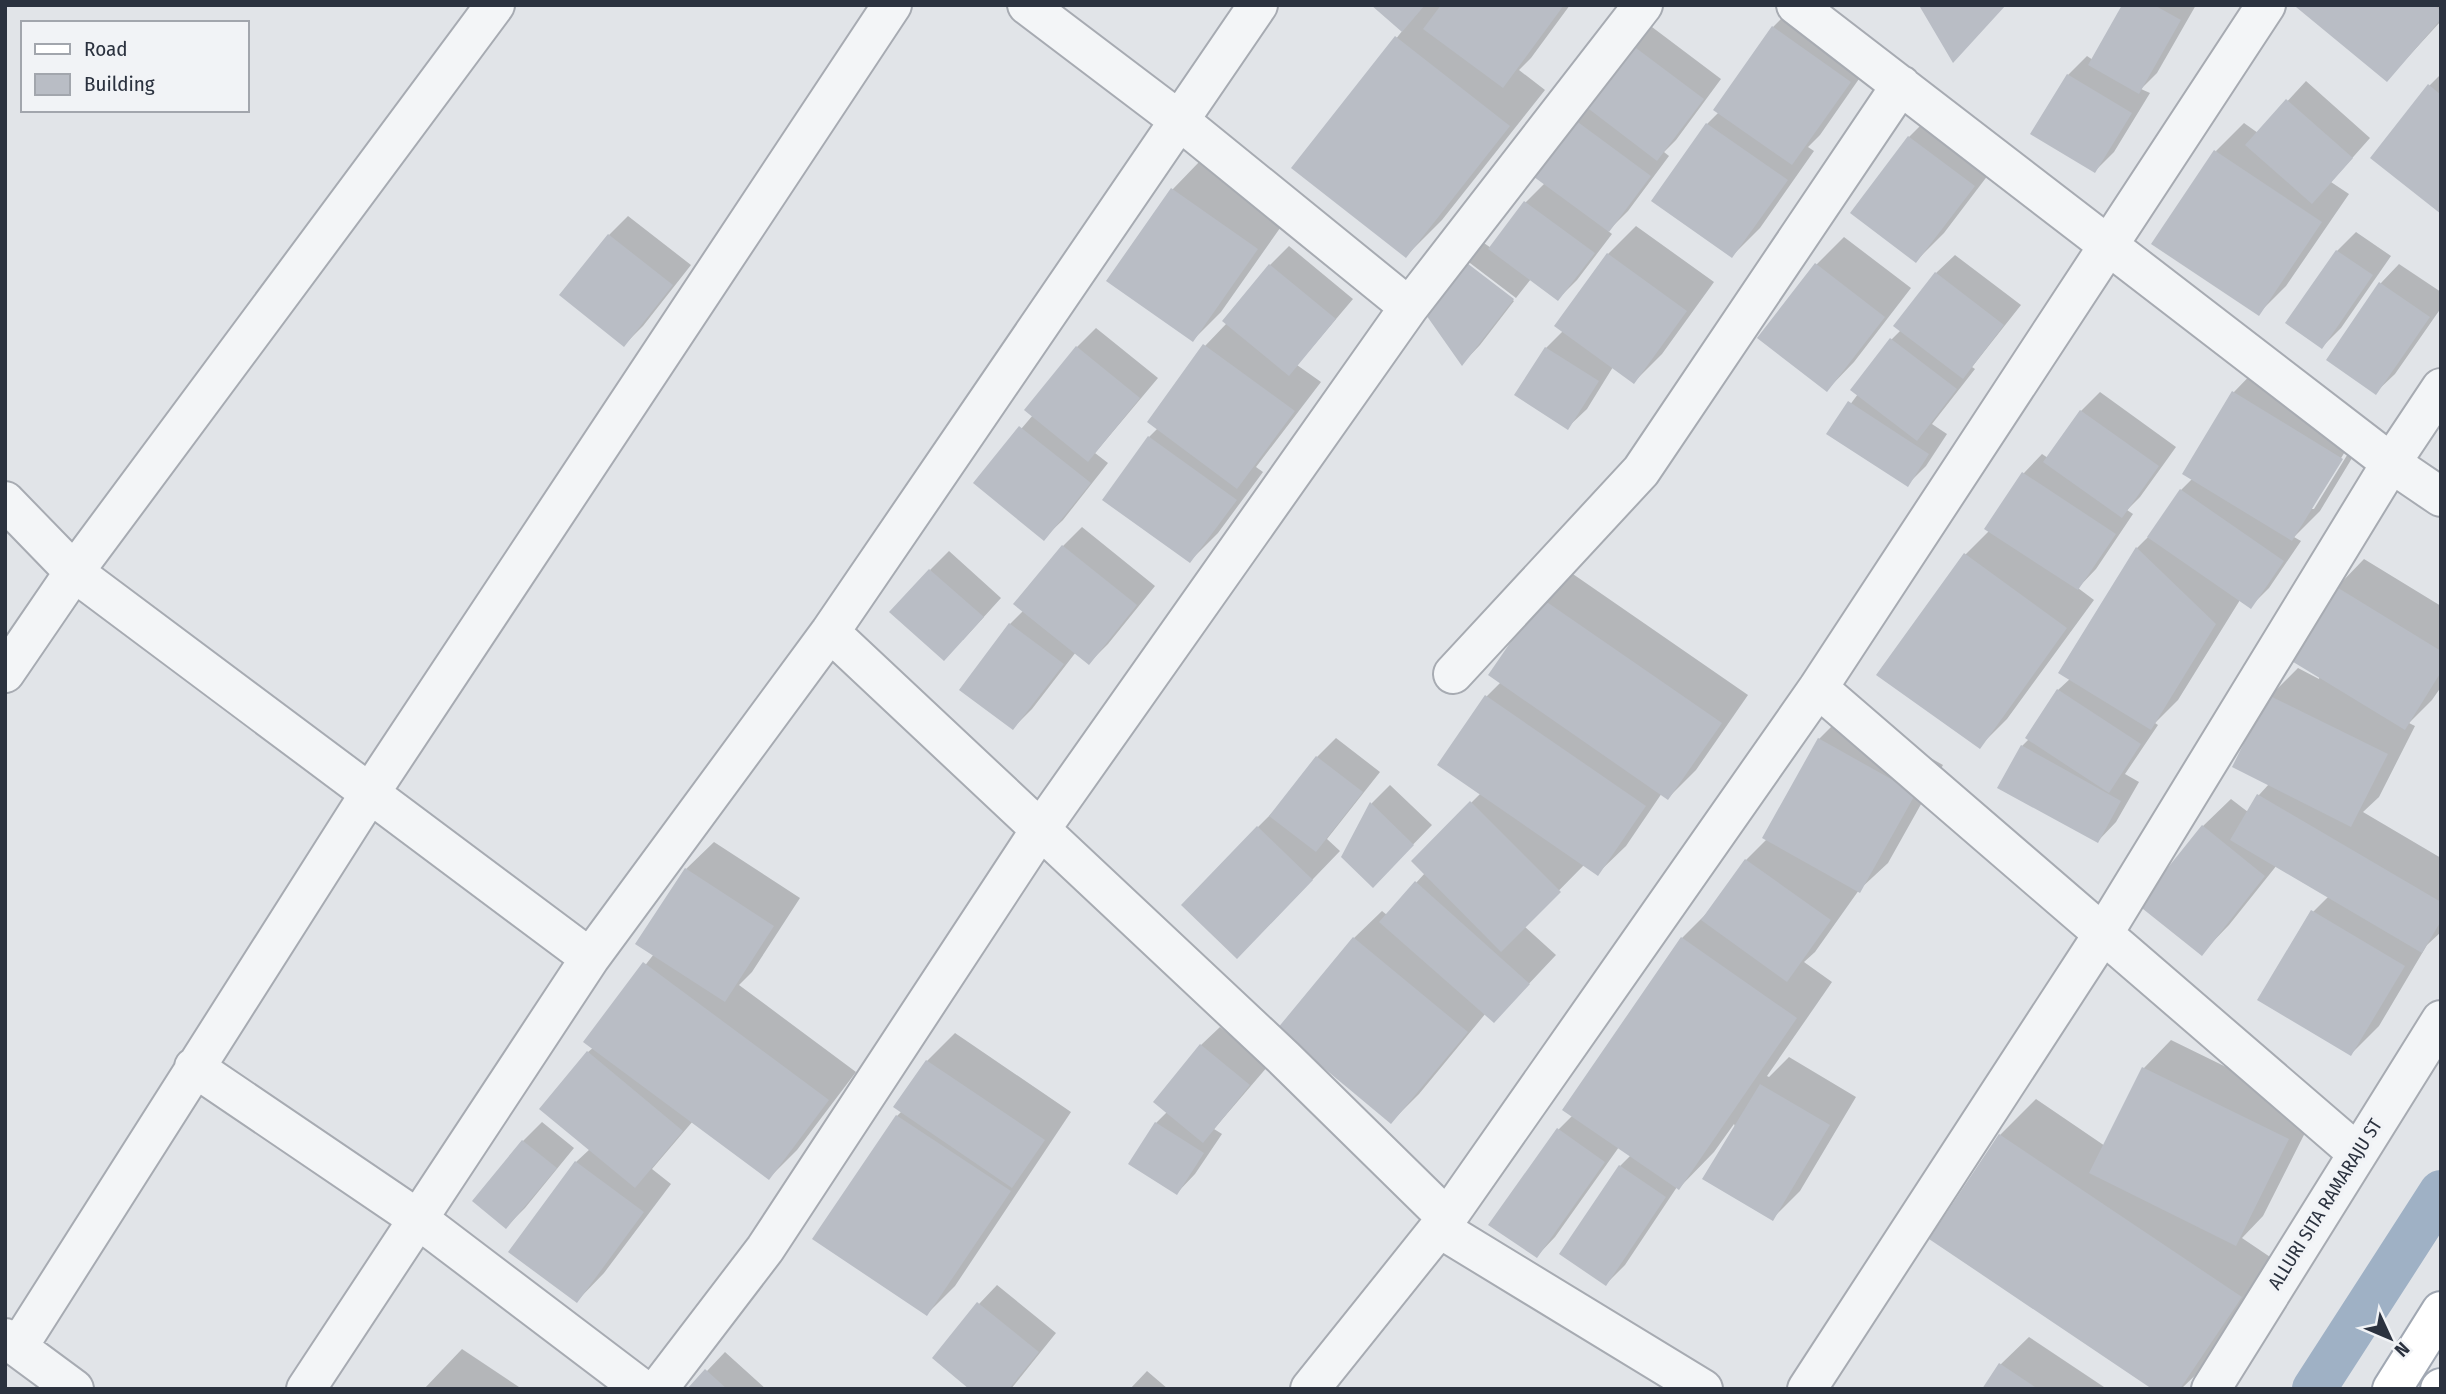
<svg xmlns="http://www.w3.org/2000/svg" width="2446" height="1394" font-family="'Fira Sans Condensed',sans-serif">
<rect width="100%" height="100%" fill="#e1e4e8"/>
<path fill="#0003" fill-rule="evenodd" d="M1373,5H1437L1441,8L1443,5H1570L1531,58L1519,70L1545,90L1442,220L1406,256L1293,167L1403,30Z
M1795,5L1877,53L1820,135L1808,147L1814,151L1760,228L1732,256L1653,201L1707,124L1719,112L1773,27Z
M2124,5H2196L2157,73L2141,89L2150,93L2114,152L2095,171L2068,75L2087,56L2093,60Z
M2300,5H2441V21L2387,80Z
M1648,24L1721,79L1676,140L1664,152L1669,156L1628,211L1608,231L1612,234L1577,280L1558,299L1531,279L1516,298L1466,260L1484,243L1491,248L1526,202L1545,183L1532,173Z
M2441,74V211L2429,86Z
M2306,81L2370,138L2331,182L2349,194L2286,286L2258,314L2216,151L2244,123L2258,133Z
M1937,109L2001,158L1944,233L1916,261L1909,137Z
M1200,161L1285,221L1221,312L1193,340L1109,281L1173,189Z
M628,216L691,265L643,326L624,345L609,235Z
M1636,226L1714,282L1662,354L1634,382L1613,367L1587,409L1568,427L1517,394L1546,348L1563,331L1556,325L1608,254Z
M2356,232L2391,256L2341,328L2322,347L2288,323L2337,251Z
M1844,237L1911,288L1854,362L1827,390L1816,265Z
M1289,246L1353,299L1297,365L1321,382L1256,467L1263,472L1218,533L1190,561L1149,437L1158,428L1205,346L1227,323L1225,321L1270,265Z
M1955,255L2021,305L1972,367L1975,369L1932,424L1947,434L1926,466L1907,485L1829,433L1858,394L1892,339L1901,330L1936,273Z
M1465,263L1514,301L1480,345L1462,364Z
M2399,264L2441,292V308L2395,374L2376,392L2381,283Z
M1096,328L1158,378L1095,453L1108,463L1063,520L1044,538L975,483L1033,415L1077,347Z
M2261,364L2369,430L2320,511L2294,537L2301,541L2269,588L2250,607L2240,600L2178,700L2155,723L2158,725L2125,774L2139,782L2116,822L2098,841L2022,746L2029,739L2058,690L2071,678L2137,548L2149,536L2181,490L2193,478L2234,392ZM2346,450L2349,452L2314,509H2310Z
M2100,392L2176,447L2140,497L2127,510L2133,514L2096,569L2078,588L2094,600L2007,719L1979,747L1965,555L1990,530L2024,473L2042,454L2048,458L2081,411Z
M1082,527L1155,586L1108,644L1089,663L1076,652L1032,709L1013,728L1010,624L1024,610L1063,546Z
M949,551L1001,598L963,640L930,570Z
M2364,559L2441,606V687L2432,700L2409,723L2415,726L2379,797L2363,812L2441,858V932L2427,945L2379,1026L2351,1054L2313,912L2329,896L2277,865L2229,925L2202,953L2203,826L2231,799L2248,812L2259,795L2269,784L2270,696L2298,668L2319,679L2337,587Z
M1570,572L1748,695L1696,770L1668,798L1662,793L1626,846L1598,873L1585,864L1524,926L1556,955L1494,1021L1486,1013L1419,1094L1391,1122L1354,938L1382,911L1387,915L1425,873L1413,861L1481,793L1487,696L1501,682L1542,599Z
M1847,711L1943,765L1888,863L1859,890L1815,952L1804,962L1832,982L1767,1076L1769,1077L1789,1057L1856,1097L1800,1191L1772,1219L1734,1124L1714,1152L1679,1188L1677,1187L1625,1265L1606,1284L1620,1166L1631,1155L1619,1147L1555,1237L1537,1256L1559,1129L1573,1115L1682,938L1710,910L1746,860L1767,839L1819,739Z
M1336,738L1380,772L1327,839L1340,851L1265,929L1258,827L1279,806L1317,757Z
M1390,785L1432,825L1373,886L1343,857L1372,803Z
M714,842L800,898L752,972L739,985L856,1072L797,1150L769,1178L693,1121L652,1169L671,1184L604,1273L577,1301L576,1162L590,1149L588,1052L594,1047L586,1041L654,954L686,869Z
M1220,1027L1268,1066L1214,1129L1222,1134L1195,1174L1177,1193L1156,1123L1167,1112L1201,1045Z
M955,1033L1071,1112L955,1286L927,1314L897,1116L902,1111L895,1107L927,1061Z
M2171,1040L2316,1111L2263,1216L2242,1238L2276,1261L2207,1364L2181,1389H2155L2000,1135L2036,1099L2105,1146L2144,1068Z
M542,1122L574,1148L525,1208L506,1227L474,1201L523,1141Z
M997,1285L1056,1333L1011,1389H972L979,1304Z
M2029,1337L2107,1389H1984L2001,1364Z
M462,1349L522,1389H424Z
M725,1352L766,1389H690Z
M1147,1371L1168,1389H1130Z"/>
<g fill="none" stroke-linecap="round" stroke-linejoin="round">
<path stroke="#9fb1c5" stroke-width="44" d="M2314,1389L2441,1192"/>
</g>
<path fill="#b9bdc5" d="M1371,5H1425L1402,32Z
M1441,5H1564L1503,88L1423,29Z
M1921,5H2006L1953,63L1920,7Z
M2122,5H2154L2181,20L2139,94L2088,65Z
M2298,5H2434L2441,11V19L2387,82L2296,7Z
M1772,26L1851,82L1792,165L1713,110Z
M1395,36L1510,126L1406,258L1291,168Z
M1628,42L1704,99L1657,161L1581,103Z
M2067,74L2132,113L2095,173L2030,134Z
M2428,84L2441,95V214L2370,158Z
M2286,99L2353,158L2312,204L2245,145Z
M1571,117L1651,176L1609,232L1530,174Z
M1706,123L1788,180L1732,258L1651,201Z
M1908,136L1975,186L1916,263L1850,213Z
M2214,150L2322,222L2259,316L2151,244Z
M1171,188L1258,249L1193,342L1106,281Z
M1524,201L1595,253L1558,301L1488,249Z
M608,234L673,285L624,347L559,295Z
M2336,250L2373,275L2322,349L2285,323Z
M1607,253L1687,311L1634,384L1554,326Z
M1463,260L1514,299L1462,366L1424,312Z
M1815,263L1885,317L1827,392L1757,338Z
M1269,264L1336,319L1289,376L1222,321Z
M1935,272L2004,325L1963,379L1893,326Z
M2379,282L2430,317L2376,395L2326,360Z
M1890,338L1957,389L1917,441L1850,390Z
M1203,344L1295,411L1237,489L1147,422Z
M1076,346L1140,398L1088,462L1024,410Z
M1545,347L1599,381L1568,430L1514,395Z
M2232,391L2343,459L2292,541L2182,474Z
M1848,401L1929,454L1908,487L1826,434Z
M2080,410L2159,466L2122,518L2043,462Z
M1019,426L1091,483L1044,541L973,483Z
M1148,436L1237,500L1190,563L1102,500Z
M2022,472L2116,534L2078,590L1984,529Z
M2180,489L2284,561L2251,609L2147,537Z
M1062,545L1137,605L1089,665L1013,604Z
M2136,547L2216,624L2151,730L2058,673Z
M1964,553L2067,628L1980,749L1876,675Z
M929,569L984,617L944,661L889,612Z
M2335,586L2441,651V672L2405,730L2290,660Z
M1541,598L1722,723L1668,800L1488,675Z
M1009,623L1064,664L1013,730L959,690Z
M2057,689L2141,744L2109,793L2025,738Z
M1485,695L1646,806L1598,876L1437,765Z
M2268,695L2388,754L2351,827L2232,767Z
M1818,738L1916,793L1860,893L1762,838Z
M2021,745L2121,801L2098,843L1997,788Z
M1316,756L1363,792L1316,852L1269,816Z
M2257,794L2441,902V921L2422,953L2230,840Z
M1470,801L1561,892L1501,952L1411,861Z
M1370,802L1414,845L1373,888L1341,857Z
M2202,825L2265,876L2202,956L2138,905Z
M1257,826L1313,880L1237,959L1181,905Z
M1745,859L1831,920L1787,982L1701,920Z
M685,868L774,926L725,1002L635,944Z
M1415,881L1530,984L1494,1023L1379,922Z
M2311,910L2405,966L2351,1056L2257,1000Z
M1353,937L1468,1032L1391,1124L1277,1029Z
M1681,937L1797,1018L1679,1190L1562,1110Z
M643,962L829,1100L769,1180L583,1042Z
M1200,1044L1250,1085L1203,1143L1153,1102Z
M587,1051L683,1131L635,1188L539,1109Z
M926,1060L1045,1140L1012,1188L893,1107Z
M2142,1067L2289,1139L2236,1246L2089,1173Z
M1760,1084L1830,1125L1773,1221L1702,1179Z
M896,1115L1011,1191L927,1316L812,1239Z
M1155,1122L1204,1153L1177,1195L1128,1164Z
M1557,1128L1605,1162L1537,1258L1488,1225Z
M1999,1134L2242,1297L2180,1389H2152L1929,1239Z
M522,1140L557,1168L506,1229L472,1201Z
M575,1161L644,1212L577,1303L508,1252Z
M1619,1165L1666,1197L1606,1286L1559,1254Z
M977,1302L1039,1352L1009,1389H969L932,1358Z
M1999,1363L2038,1389H1982Z
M705,1369L727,1389H687Z"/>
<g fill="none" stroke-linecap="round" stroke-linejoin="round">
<defs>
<path id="street" d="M1027,5L1180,121L1409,307
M1796,5L2391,463L2441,497
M5,501L74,572L590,958
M830,632L1284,1058L1447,1218L1818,688L2266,5
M5,673L74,572L495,5
M1453,674L1641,471L1901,85
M1818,688L2356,1152
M194,1067L418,1219L642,1389
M1439,1228L1703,1389
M5,1338L74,1389
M18,1347L370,793L892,5
M306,1389L590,958L830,632L1258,5
M658,1389L765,1249L1040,830L1409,307L1643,5
M1310,1389L1447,1218
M1807,1389L2103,934L2391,463L2441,388
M2211,1389L2441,1020"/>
<path id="primary" d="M2392,1389L2441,1311
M2440,1389L2441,1388"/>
</defs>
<use href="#street" stroke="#a7abb2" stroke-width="42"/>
<use href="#primary" stroke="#a1a8b3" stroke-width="42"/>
<use href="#street" stroke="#f3f5f7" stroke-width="38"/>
<use href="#primary" stroke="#fff" stroke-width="38"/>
</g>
<g text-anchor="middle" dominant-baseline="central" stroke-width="7" stroke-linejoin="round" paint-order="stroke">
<g font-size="19" fill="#2b323f" stroke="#f1f3f6">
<text transform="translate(2325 1204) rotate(-58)">ALLURI SITA RAMARAJU ST</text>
</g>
</g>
<rect width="2446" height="1394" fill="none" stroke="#2b323f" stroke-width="14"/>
<rect x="21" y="21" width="228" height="91" fill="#f1f3f6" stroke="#a2a6ad" stroke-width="2"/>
<rect x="35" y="44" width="35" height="10" fill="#ffffff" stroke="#a2a6ad" stroke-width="2"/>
<text x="84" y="56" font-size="21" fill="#2b323f">Road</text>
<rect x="35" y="74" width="35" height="21" fill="#b9bdc5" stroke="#a2a6ad" stroke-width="2"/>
<text x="84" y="91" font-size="21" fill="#2b323f">Building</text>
<g transform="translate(2390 1338) rotate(134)" stroke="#f1f3f6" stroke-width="5" paint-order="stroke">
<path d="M0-5L12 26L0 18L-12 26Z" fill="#2b323f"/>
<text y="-10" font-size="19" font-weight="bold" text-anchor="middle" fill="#2b323f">N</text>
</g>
</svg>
